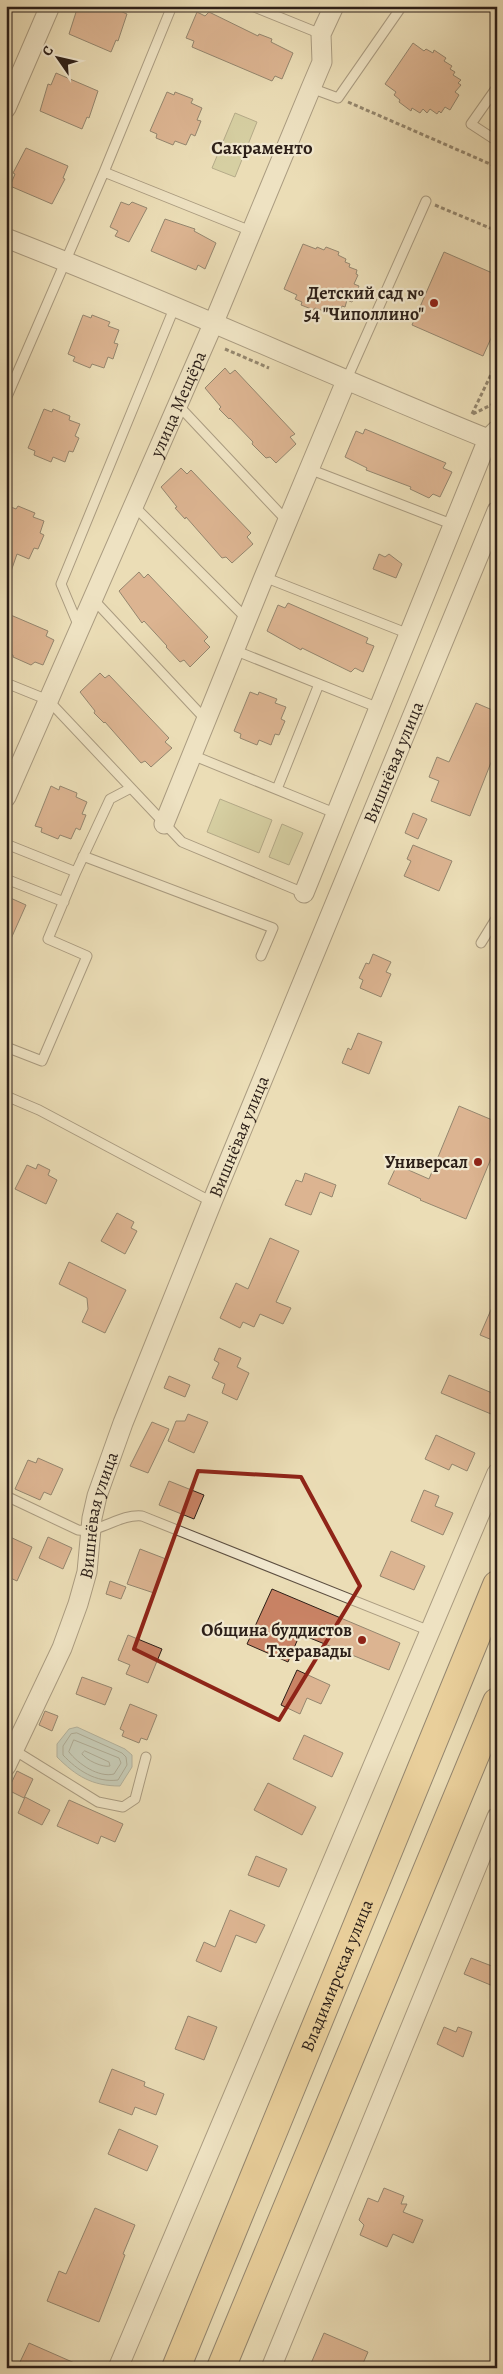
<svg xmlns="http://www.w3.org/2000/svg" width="503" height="2374" font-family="Alegreya,serif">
<rect width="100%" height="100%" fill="#ebddb6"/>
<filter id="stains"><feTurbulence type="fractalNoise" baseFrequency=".004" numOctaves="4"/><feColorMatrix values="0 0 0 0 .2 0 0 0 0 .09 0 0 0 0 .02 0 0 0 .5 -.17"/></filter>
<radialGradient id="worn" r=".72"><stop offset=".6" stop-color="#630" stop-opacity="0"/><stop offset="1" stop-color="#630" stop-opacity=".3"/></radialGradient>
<path fill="#bcbf8b" stroke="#746f52" d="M235,113L257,122L235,177L212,168Z
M220,799L272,820L259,853L207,832Z
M282,824L303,833L289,865L269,857Z"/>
<path fill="#9eb9b9" stroke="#707b79" d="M77,1727L125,1749L132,1755V1767L120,1786C92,1786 76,1776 57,1757V1744L69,1729Z"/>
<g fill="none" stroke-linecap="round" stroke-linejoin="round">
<path stroke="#656c68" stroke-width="1" d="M77,1733L122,1753L126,1757L127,1765L118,1780C96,1783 77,1770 63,1755V1746L71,1734Z
M74,1740L119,1758L121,1763L114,1774C99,1778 78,1764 69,1752Z
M85,1751L109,1762L110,1766C103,1768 86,1760 82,1754Z"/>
</g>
<path fill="#c98365" stroke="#2c1f18" d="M78,6H108L127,14L118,41L116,40L111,52L69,34Z
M197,12L205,16L209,12L258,36L259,34L272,39L271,42L293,53L282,79L275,76L272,81L192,47L194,41L186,38Z
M413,43L424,51L426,49L433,53L434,50L446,58L444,61L452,66L450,69L455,72L453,75L461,80L458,83L461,85L455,92L459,95L450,110L445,107L441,113L439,111L437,114L430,109L427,113L423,109L420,113L412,108L411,111L399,102L400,100L394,95L396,92L385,84Z
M56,73L98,91L89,118L87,117L82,129L40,111L48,84L51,85Z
M167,92L174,95L175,92L193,99L191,103L202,108L197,120L201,121L195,136L191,134L186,145L175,141L173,145L156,138L157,134L150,131Z
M26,148L68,166L63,178L65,179L52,204L10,186L15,174L13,173Z
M121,202L129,205L132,202L147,208L129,242L115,236L118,231L110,227Z
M165,219L195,229L194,231L216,243L205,269L198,265L196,270L151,251Z
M303,244L316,249L317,247L324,250L326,247L339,252L338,255L346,259L345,262L350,264L349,267L357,270L356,274L358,275L354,284L359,286L352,302L347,300L345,307L342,306L341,309L332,306L331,309L326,307L324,311L315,308L314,310L301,305L302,302L295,299L297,295L284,289Z
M444,252L497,275V325L483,356L412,325Z
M83,315L91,318L92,315L110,322L108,326L119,330L114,343L118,344L113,359L108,357L104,368L92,364L90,368L73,361L75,357L68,354Z
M225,368L230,374L235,370L295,434L290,437L296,444L276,463L270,457L266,458L252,444L253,442L230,418L229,419L219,409L221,407L205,388Z
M44,409L52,412L53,409L70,416L69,420L80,424L75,436L79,438L73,452L69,451L65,462L53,457L51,462L34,455L35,451L28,448Z
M365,429L446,463L443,468L452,472L440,497L433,494L429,498L410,489L411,487L366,470L367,468L345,457L356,431L363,434Z
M181,468L187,474L191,470L251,533L247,537L253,544L232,563L226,557L222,558L186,517L185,519L175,508L177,507L161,487Z
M6,505L16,509L18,506L35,513L33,517L44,521L40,533L44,535L38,549L34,548L29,559L17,554L8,580Z
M379,554L385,557L389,554L402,564L396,578L373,569Z
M139,572L144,578L148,574L208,637L204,641L210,647L190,667L184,660L180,662L166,647L167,646L144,621L142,623L119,591Z
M288,603L368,638L366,643L374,646L363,672L355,668L351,672L302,648L301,650L267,631L278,605L285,608Z
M6,613L48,631L46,636L54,640L43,665L35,662L31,665L13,657V655L6,652Z
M100,673L105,678L109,675L169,738L165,742L172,748L151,767L145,761L141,763L105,722L104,723L94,713L95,711L80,692Z
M250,692L258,695L259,692L277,699L275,703L286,707L281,719L285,721L279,735L275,734L271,745L259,740L257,745L240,738L241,734L234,731Z
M476,703L497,712V762L492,760L470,816L431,801L439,781L429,777L437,757L449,762Z
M51,786L59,790L60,786L77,793L76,797L87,802L82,814L86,815L80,830L76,828L71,839L60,835L58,839L41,832L42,828L35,826Z
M413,813L427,819L418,839L405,833Z
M413,845L452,861L439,891L404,876L411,861L407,859Z
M6,896L26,905L6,950Z
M373,954L391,962L386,972L391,974L381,997L360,988L363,980L359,978L366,963L369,964Z
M358,1033L382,1042L369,1074L342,1063L348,1048L351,1050Z
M459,1106L497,1122V1144L466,1219L420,1200L421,1199L388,1184L397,1165L429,1179Z
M38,1164L50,1170L48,1175L57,1180L46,1204L15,1189L27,1165L36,1169Z
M305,1173L336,1185L332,1197L320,1192L311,1215L285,1205L296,1180L302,1182Z
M117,1213L134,1222L131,1228L137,1231L125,1254L101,1241Z
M270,1238L299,1251L276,1302L291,1308L283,1324L260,1314L254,1327L243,1322L240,1328L220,1318L236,1283L248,1289Z
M69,1262L126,1290L105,1333L82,1322L88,1309L87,1298L59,1284Z
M497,1296V1342L480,1335Z
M219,1348L241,1358L237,1367L249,1373L237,1400L222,1393L225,1384L212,1378L219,1363L214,1360Z
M449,1375L497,1395L491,1414L441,1393Z
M169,1376L190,1385L185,1397L164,1388Z
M188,1414L208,1422L194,1453L168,1441L176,1421H185Z
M152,1422L169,1429L148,1473L130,1466Z
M436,1435L475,1453L467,1471L452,1464L449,1470L425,1459Z
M38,1458L63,1469L51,1495L44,1492L40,1500L15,1489L28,1460L36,1463Z
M169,1481L204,1495L194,1519L159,1505Z
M424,1490L439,1496L435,1506L453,1513L443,1535L411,1521Z
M10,1537L32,1547L17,1581L6,1576V1545Z
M48,1537L72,1548L63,1569L39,1558Z
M140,1549L166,1559L154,1593L127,1584Z
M391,1551L425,1566L414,1590L380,1576Z
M110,1581L126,1587L121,1599L106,1594Z
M272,1589L400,1643L389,1670L300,1634L288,1662L247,1644Z
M128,1635L162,1649L148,1683L126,1674L130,1665L118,1660Z
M297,1670L330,1685L321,1704L307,1698L300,1714L281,1705Z
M82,1677L112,1688L105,1705L76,1694Z
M130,1704L157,1715L147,1740L141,1738L139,1743L122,1736L124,1731L120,1729Z
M45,1711L58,1716L52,1731L39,1725Z
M304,1735L343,1753L332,1777L293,1759Z
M17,1771L33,1779L24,1798L8,1790Z
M268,1783L316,1807L302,1835L254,1810Z
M25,1797L50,1810L42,1825L18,1813Z
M69,1800L123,1824L115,1842L101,1836L98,1844L57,1826Z
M256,1856L287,1869L279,1887L248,1875Z
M230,1910L265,1925L256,1943L236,1935L221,1972L196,1961L204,1942L215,1947Z
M471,1958L497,1968V1977L493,1986L464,1974Z
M188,2016L217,2027L204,2060L175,2049Z
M444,2027L456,2032L458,2027L472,2032L463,2057L437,2044Z
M112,2069L145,2082L144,2086L164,2094L156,2115L135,2107L132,2115L99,2102Z
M119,2129L158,2146L147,2171L108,2154Z
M384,2188L404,2196L401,2204H407L403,2212L423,2220L413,2243L393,2234L387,2247L360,2235L364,2225L359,2220L368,2198L378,2202Z
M95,2208L135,2225L123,2254L125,2255L99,2322L47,2301L59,2271L66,2274Z
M324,2333L368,2352L361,2368H309Z
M29,2343L86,2368H34L20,2362Z"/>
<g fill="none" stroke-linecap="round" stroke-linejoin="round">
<defs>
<path id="lane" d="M252,6L321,34
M497,87L471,124L497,141
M311,88L338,98L402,6
M104,172L251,231
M346,381L426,201
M6,399L104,172L172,6
M178,405L287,521
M309,469L454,525
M134,506L247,619
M264,577L409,634
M93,599L206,720
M79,627L61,584L175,306
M234,650L379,708
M6,683L48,700L182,842L304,893
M192,755L337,814
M277,789L319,684
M6,844L76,872L110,799L131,788
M83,856L273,928L261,956
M6,879L64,902
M481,943L497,917
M6,1047L42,1061L87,956L48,939L76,872
M6,1096L39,1110L212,1202
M6,1496L78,1530C102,1533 118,1514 142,1516L430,1631
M14,1750L98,1802L123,1807L135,1799L146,1757"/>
<g id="street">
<path d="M6,108L50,6"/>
<path d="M6,238C169,301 327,374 488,439L497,430"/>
<path id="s1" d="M6,797L214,322L311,88L322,62L321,34L334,6"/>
<path d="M164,824L264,577L346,381"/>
<path d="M304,893L488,439"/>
<path id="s2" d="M6,1766L62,1648L78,1604L87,1572L92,1518L97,1496L123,1423L212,1202L497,511"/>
<path d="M118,2368L497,1473"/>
<path d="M271,2368L497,1817"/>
</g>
<g id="highway">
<path id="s3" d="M176,2368L497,1585"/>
<path d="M221,2368L497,1702"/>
</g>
</defs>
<use href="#lane" stroke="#5c4e40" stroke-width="11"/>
<use href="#street" stroke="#5c4e40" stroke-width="21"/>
<use href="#highway" stroke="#2c1f18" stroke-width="30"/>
<path stroke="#2c1f18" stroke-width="3" stroke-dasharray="4 2.5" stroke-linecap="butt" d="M348,102L497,167
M435,205L497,231
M225,349L269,368
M472,414L497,362
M473,414L497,402"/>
<use href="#lane" stroke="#f2e9d0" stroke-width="9"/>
<use href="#street" stroke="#f2e9d0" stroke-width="19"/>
<use href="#highway" stroke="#e6be7b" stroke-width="28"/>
</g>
<path d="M0 0H503V2374H0ZM198,1471L301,1477L360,1586L279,1720L134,1649Z" fill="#ebddb6" fill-opacity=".55" fill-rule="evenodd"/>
<path fill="none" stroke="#8f2418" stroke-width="4" stroke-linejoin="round" d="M198,1471L301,1477L360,1586L279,1720L134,1649Z"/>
<g fill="#8f2418" stroke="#f2e9d0" stroke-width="2">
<circle cx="434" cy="303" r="5"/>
<circle cx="478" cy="1162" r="5"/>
<circle cx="362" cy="1640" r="5"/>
</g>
<g text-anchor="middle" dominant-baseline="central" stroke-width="4.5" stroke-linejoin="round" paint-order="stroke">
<g font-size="18" font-weight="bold" fill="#2c1f18" stroke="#f2e9d0" text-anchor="end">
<text x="424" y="293">Детский сад №<tspan x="424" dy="21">54 "Чиполлино"</tspan></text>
<text x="468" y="1162">Универсал</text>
<text x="352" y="1630">Община буддистов<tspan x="352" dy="21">Тхеравады</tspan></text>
</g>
<g font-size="18" fill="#2c1f18" stroke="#f2e9d0">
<text stroke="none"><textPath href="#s1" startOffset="429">улица Мещёра</textPath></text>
<text stroke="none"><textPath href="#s2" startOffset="1079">Вишнёвая улица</textPath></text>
<text stroke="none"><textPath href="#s2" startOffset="674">Вишнёвая улица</textPath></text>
<text stroke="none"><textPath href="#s2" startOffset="269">Вишнёвая улица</textPath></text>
<text stroke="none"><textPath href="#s3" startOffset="424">Владимирская улица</textPath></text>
</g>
<g font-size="19" font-weight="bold" fill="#2c1f18" stroke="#f2e9d0">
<text x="262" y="148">Сакраменто</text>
</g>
</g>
<rect width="503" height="2374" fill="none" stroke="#ebddb6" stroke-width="25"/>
<rect x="8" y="8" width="488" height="2359" fill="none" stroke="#2c1f18" stroke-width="2.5"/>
<rect x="12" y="12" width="478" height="2349" fill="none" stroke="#2c1f18"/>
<g transform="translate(58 58) rotate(304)" stroke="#f2e9d0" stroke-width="4" paint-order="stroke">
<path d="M0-4L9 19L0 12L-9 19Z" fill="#2c1f18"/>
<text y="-8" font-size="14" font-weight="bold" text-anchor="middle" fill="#2c1f18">С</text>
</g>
<rect width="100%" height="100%" filter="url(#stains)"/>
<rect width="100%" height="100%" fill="url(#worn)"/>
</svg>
